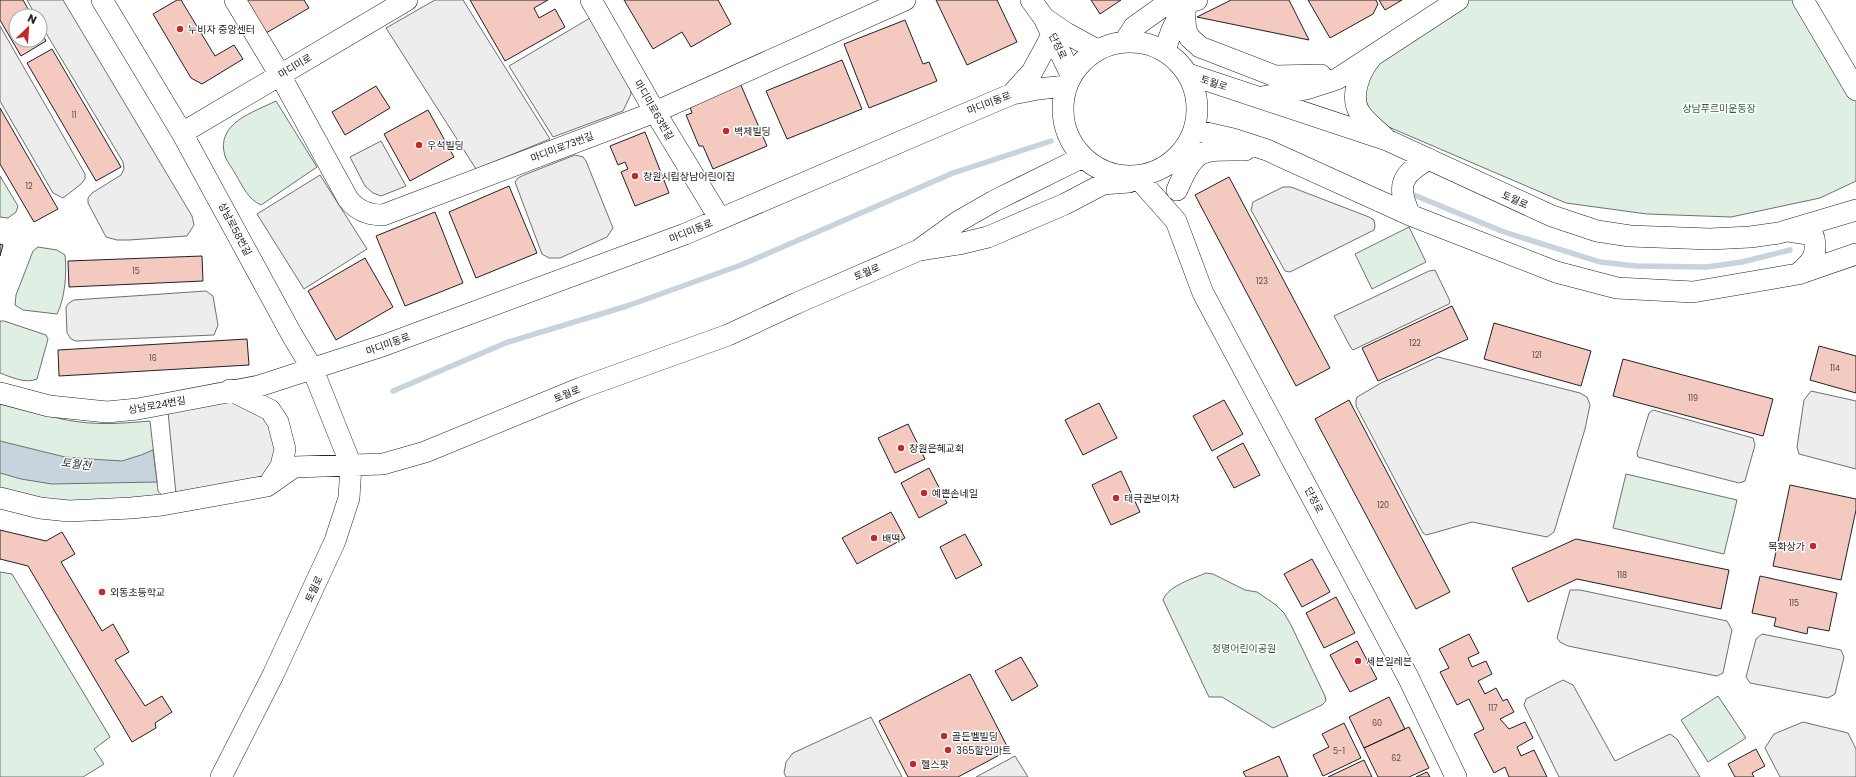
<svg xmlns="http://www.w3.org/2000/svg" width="1856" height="777" font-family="Poppins,'Noto Sans KR',sans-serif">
<rect width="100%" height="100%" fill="#fff"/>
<path fill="#e0efe3" stroke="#6f6f6f" d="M1458,0H1803L1856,90V181L1820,198L1731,217L1647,214L1566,203L1384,125L1366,105L1362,79L1367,70Z
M276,101L317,167L261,205C248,199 243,187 236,175C233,169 227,162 225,156C215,123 254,112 276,101Z
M0,176L18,206L16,212L8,218L0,217Z
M1409,227L1426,262L1372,289L1355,254Z
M38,247L57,250L65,255C67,273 65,298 57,314L23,310L15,305L16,295L33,251Z
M0,321H4L46,335L48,339L37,379C25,384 11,377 0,373Z
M0,402C26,409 53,419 80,422C103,425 127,423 150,421L158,491L162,495L110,503L50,500L0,488Z
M1626,474L1737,500L1724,554L1613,528Z
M0,572L12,574L110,737L94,749L104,764L83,777H0Z
M1206,573L1213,574L1245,590L1257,592L1276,605L1284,613L1291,625L1325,696L1326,701L1322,705L1273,728L1222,697H1209L1163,600C1168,586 1192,579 1206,573Z
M1718,696L1746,738L1708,762L1681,720Z"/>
<path fill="#ededed" stroke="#6f6f6f" d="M27,0H63L192,216L194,225L187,236L129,240H117L106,237L88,203V198L92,193L121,175L124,169L123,162L40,23V16H36Z
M435,0H463L550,139L476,169L386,28Z
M590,18L630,83L631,94L623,111L553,137L509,66Z
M0,26L85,174V179L81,184L63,198L53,193L0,101Z
M381,141L406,186L381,196L373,193L365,186L350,157Z
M575,155L583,157L586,161L613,228L607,237L560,258H549L542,254L515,182L518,178L524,175Z
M320,175L367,249L304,289L257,214Z
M1283,187H1291L1369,217L1374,220L1375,226L1374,230L1290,272L1285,271L1251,210L1253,202Z
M1435,270L1450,301L1449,304L1353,350L1351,348L1334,316L1429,271Z
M206,291L213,296L218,325L214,335L76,341L71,339L67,333L66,307L69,303L74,300Z
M1438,357L1580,393L1587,397L1590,405L1585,429L1554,532L1547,537L1472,522L1430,534L1426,535L1423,533L1356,406V400L1357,397L1381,383Z
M1811,391L1856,401V469L1799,454L1797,447L1804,400Z
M236,397L268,415L279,460L264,478L176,494L168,412Z
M1653,410L1753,438L1755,445L1745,481L1739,483L1638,457L1637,453L1649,413Z
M1570,590H1580L1727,621L1732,630L1723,673L1717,676L1568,646L1560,642L1557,638Z
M1762,634L1841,650L1844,657L1835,694L1828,698L1750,683L1746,677L1756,639Z
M1563,680L1573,685L1615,761L1670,734L1677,739L1700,777H1559L1524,705L1526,699Z
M871,717L902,777H786L784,773L786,762L793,753Z
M1803,722L1848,733L1856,749V777H1780L1765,748L1774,734Z
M1015,756L1028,777H976Z"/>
<path fill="#c7d3dd" stroke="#6f6f6f" d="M0,441L65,457L90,459L122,461L141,455L153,450L157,482L52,484L21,479L0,473Z"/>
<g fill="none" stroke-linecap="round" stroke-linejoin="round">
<path stroke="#c7d3dd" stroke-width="5.5" d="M1409,193L1504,232L1600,262L1636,266L1707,267L1742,262L1790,250
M393,391L508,342L627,306L741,265L953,173L1051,141"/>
</g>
<path fill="#f3c9c0" stroke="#222" d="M0,0H23L32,16H16V40H40V30L46,41L21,56L0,20Z
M177,0H181L215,56L234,45L243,59L202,84L191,78L153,14Z
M246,0H304L309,8L266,33Z
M470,0H548L534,8L539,18L555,9L565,27L505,61Z
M624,0H718L731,24L691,47L682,32L653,49Z
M936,0H997L1017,42L967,65Z
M1091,0H1121L1100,14Z
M1231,0H1289L1309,40L1197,17Z
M1308,0H1376L1378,4L1373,14L1330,38Z
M1379,0H1402L1385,10Z
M905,20L923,64L929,62L937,81L869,108L844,44Z
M52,49L121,167L96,181L27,63Z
M842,60L862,109L787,139L766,91Z
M740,83L767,146L713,169L703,146H699L686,115L692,113L689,104Z
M376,86L390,108L345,135L332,112Z
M0,108L58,209L34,222L0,164Z
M428,110L454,157L410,181L384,134Z
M645,132L669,193L635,206L621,172L628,169L625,162L618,165L610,146Z
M1229,177L1330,368L1296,386L1195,195Z
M509,186L537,253L476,278L449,212Z
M435,212L463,283L405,306L376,236Z
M0,244L3,245L0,256Z
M202,256L203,281L69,287L68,261Z
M365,258L393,307L336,340L308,291Z
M1452,306L1468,339L1378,381L1362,348Z
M1494,323L1591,351L1581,386L1484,359Z
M247,339L249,365L59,376L58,350Z
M1819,346L1856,356V393L1810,380Z
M1623,359L1773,399L1763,436L1613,396Z
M1224,400L1243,434L1212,451L1193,416Z
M1349,400L1450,592L1416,609L1315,419Z
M1099,403L1117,438L1083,455L1065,420Z
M908,424L925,459L895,473L878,438Z
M1243,443L1260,475L1234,488L1217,457Z
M929,468L947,503L919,518L901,483Z
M1121,471L1140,512L1111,525L1092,485Z
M1790,485L1856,499V510L1841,580L1773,566Z
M891,512L905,538L857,564L842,538Z
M0,530L46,541L62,532L75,554L61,562L102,631L113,624L129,652L115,660L145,706L162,696L172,712L155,723L156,728L132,742L28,566L0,559Z
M965,534L982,565L956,579L940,547Z
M1576,539L1729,570L1721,609L1577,579L1528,602L1512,568Z
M1312,559L1330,592L1302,607L1284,574Z
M1760,576L1837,593L1829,631L1808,627L1807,634L1774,626L1776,618L1752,613Z
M1336,597L1355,633L1324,648L1306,613Z
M1469,634L1479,653L1468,658L1472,667L1486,661L1492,674L1478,681L1485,694L1496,688L1503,701L1507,699L1514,712L1500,719L1509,729L1525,722L1533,738L1517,747L1521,756L1534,750L1547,777H1509L1505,767L1494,773L1474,734L1484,729L1469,699L1457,705L1440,672L1449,668L1439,649Z
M1357,641L1377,679L1350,692L1330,655Z
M1021,657L1038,686L1012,701L995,671Z
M970,674L1009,750L958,777H908L879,721Z
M1389,697L1405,729L1364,748L1349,717Z
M1344,723L1361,758L1323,776L1313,755L1329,747L1322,734Z
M1409,727L1429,768L1409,777H1378L1364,748Z
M1756,749L1765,766L1752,773L1754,777H1735L1728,764Z
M1279,756L1288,777H1246L1243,772Z
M1364,760L1372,777H1328Z
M1427,772L1430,777H1416Z"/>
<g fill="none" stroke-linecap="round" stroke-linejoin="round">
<defs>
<path id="minor" d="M102,0L182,133L292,335L313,370L351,465L349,498L335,541L273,675L221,777
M235,0L280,75L348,199C357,211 369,215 383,215L655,112L905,0
M591,0L655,112L720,219
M1031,0L1044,18L1071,75
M1803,0L1856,90
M1184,11L1186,31L1190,38L1200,47L1275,76L1321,75
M1044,18L1066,33L1097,50
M1125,41L1134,27L1162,7L1179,2L1197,0
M1063 109a67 67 0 1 1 134 0a67 67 0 1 1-134 0Z
M1165,51C1170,34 1174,21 1186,8
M1371,58C1360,71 1349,97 1360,113C1367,123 1377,130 1385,138
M1188,74L1387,140L1552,216L1597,231L1630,236L1710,239L1750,237L1779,233L1856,210
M1012,94L1032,72L1052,35
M1262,97L1306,89L1337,79L1458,0
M1194,130L1233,139L1267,150L1410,215L1556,272L1617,288L1693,292L1798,274L1856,254
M182,133L407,0
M1136,176L1176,221L1203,293L1408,677L1456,777
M1177,190C1195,147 1201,150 1245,150
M1410,215C1396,185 1401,175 1429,159
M1788,231L1808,234L1814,238C1818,257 1811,262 1798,274
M921,250L959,244L988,237L1065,204L1103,184L1129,182
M230,390L270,410L278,422L285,449L281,466L271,481
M0,393L49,406L107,412L138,409L259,386L385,345L685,234L1012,94L1038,89L1066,86
M0,498L40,508L69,511L131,508L162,505L267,486L294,467L383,464L425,452L581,388L728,335L797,303L919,250L959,221L994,201L1083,157"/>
</defs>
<use href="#minor" stroke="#222" stroke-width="22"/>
<use href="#minor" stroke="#fff" stroke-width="21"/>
</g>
<g fill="#c62828" stroke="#fff" stroke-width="1.5">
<circle cx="180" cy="29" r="4"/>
<circle cx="726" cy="131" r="4"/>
<circle cx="419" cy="145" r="4"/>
<circle cx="635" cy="176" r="4"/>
<circle cx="901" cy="448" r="4"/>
<circle cx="924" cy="493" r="4"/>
<circle cx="1116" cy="498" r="4"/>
<circle cx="874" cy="538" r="4"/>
<circle cx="1813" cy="546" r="4"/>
<circle cx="102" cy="592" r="4"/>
<circle cx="1358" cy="661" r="4"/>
<circle cx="944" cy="736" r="4"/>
<circle cx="948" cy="750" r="4"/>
<circle cx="913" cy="764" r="4"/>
</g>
<g text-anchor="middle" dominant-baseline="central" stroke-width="3" stroke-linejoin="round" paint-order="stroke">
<g font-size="8" fill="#564c4a">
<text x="74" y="115">11</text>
<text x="29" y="186">12</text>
<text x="136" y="271">15</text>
<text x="1262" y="281">123</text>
<text x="1415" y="343">122</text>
<text x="1537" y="355">121</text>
<text x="153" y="358">16</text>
<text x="1835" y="368">114</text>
<text x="1693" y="398">119</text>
<text x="1383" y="505">120</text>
<text x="1622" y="575">118</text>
<text x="1794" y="603">115</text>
<text x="1493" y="708">117</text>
<text x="1377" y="723">60</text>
<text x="1339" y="751">5-1</text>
<text x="1396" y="758">62</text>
</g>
<g font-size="10" fill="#222" stroke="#fff" text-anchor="start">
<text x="188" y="29">누비자 중앙센터</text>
<text x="734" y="131">백제빌딩</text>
<text x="427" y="145">우석빌딩</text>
<text x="643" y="176">창원시립상남어린이집</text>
<text x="909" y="448">창원은혜교회</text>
<text x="932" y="493">예쁜손네일</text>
<text x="1124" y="498">태극권보이차</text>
<text x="882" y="538">배떡</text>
<text x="1805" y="546" text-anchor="end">목화상가</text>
<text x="110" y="592">외동초등학교</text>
<text x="1366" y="661">세븐일레븐</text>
<text x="952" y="736">골든벨빌딩</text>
<text x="956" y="750">365할인마트</text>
<text x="921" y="764">헬스팟</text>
</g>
<g font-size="10" fill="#222" stroke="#fff">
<text transform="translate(1058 46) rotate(64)">단정로</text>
<text transform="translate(295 66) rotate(-31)">마디미로</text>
<text transform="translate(1214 83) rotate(18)">토월로</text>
<text transform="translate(989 103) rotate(-21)">마디미동로</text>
<text transform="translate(654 110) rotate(60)">마디미로63번길</text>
<text transform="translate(562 147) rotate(-21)">마디미로73번길</text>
<text transform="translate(1515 200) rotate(24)">토월로</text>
<text transform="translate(235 229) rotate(62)">상남로58번길</text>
<text transform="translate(691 231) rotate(-22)">마디미동로</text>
<text transform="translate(867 272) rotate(-23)">토월로</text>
<text transform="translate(388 344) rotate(-20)">마디미동로</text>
<text transform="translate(567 394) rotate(-22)">토월로</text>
<text transform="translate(157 405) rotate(-10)">상남로24번길</text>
<text transform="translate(1314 500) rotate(62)">단정로</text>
<text transform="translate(314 589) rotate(-65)">토월로</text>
</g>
<g font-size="10" fill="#2f5e38" stroke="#fff">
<text x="1719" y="108">상남푸르미운동장</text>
<text x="1244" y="648">청명어린이공원</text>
</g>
<g font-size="11" font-style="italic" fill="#222" stroke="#fff">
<text transform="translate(76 464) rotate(7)">토월천</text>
</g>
</g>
<g transform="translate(28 28) rotate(25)"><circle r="19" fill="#ffffff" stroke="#a7a7a7"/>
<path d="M0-3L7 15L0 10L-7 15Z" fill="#c62828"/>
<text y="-6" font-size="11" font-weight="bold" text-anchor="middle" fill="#222222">N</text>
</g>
</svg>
